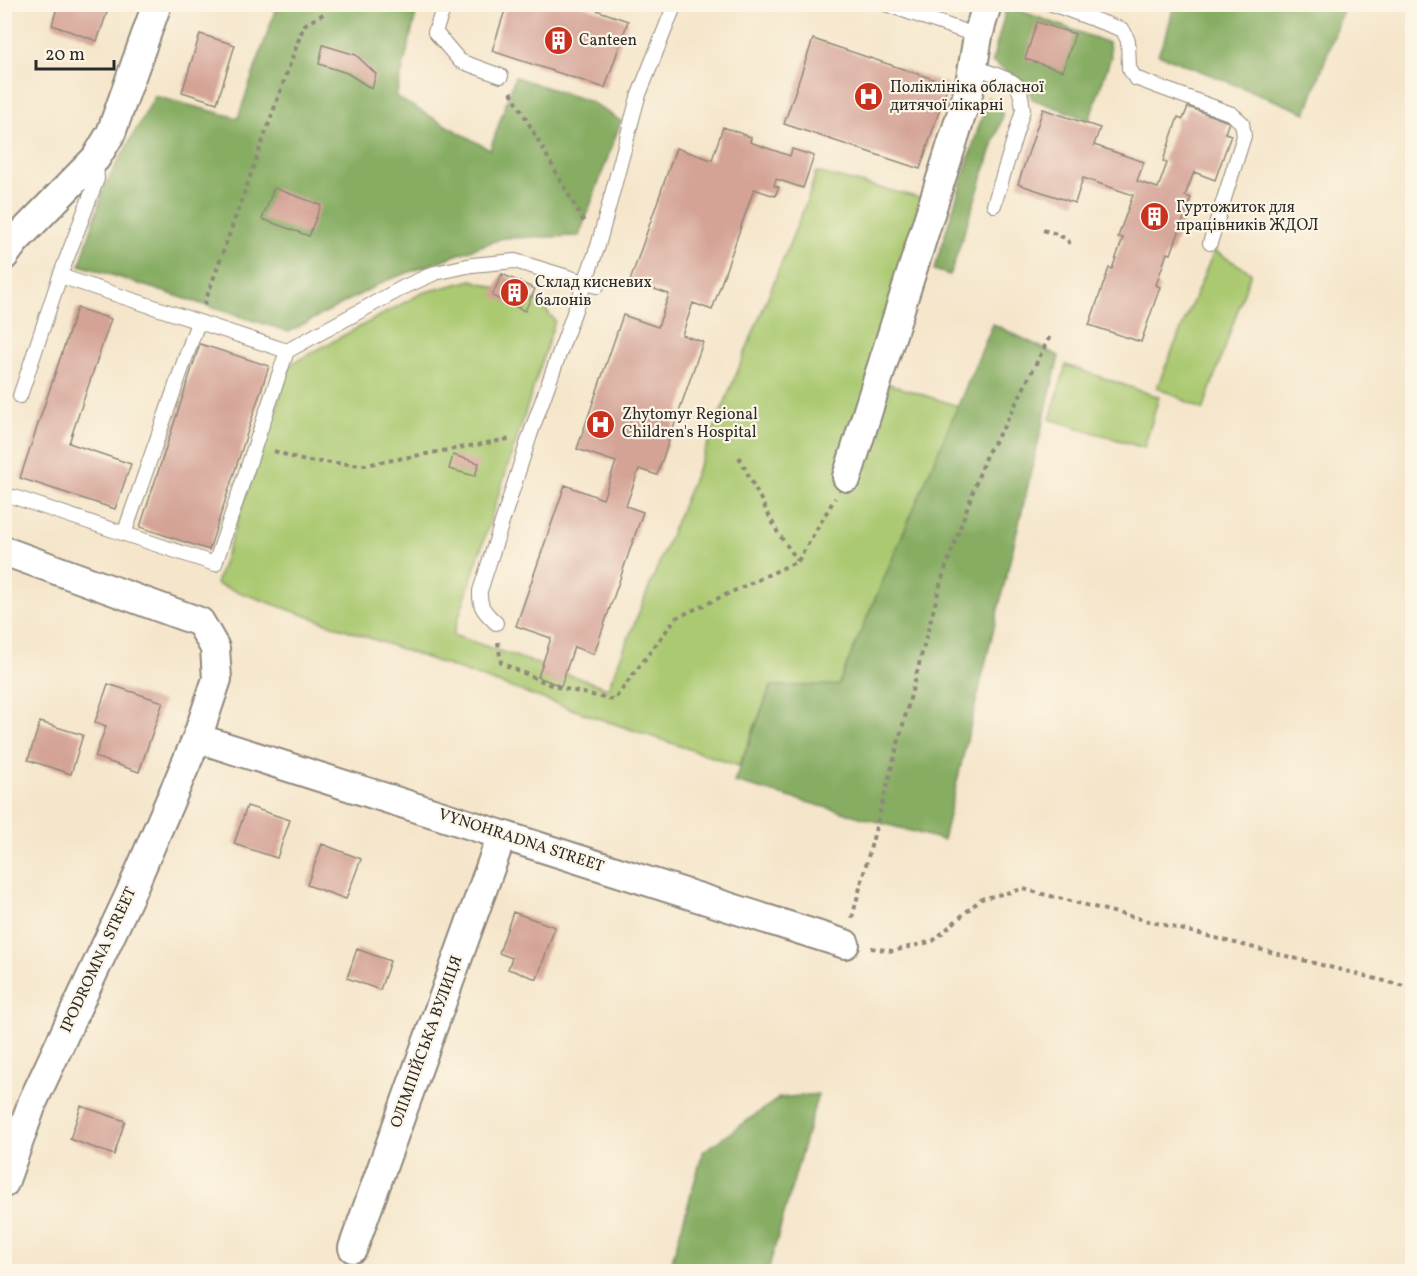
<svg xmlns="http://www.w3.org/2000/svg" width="1417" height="1276" font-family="Vollkorn,serif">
<rect width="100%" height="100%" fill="#fcf5e5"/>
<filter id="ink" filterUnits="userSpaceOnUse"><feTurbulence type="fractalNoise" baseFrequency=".0167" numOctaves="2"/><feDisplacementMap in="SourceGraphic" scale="12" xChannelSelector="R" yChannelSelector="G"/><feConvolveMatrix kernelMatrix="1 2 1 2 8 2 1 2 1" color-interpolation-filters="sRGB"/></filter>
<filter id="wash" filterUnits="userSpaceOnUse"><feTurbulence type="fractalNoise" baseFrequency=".008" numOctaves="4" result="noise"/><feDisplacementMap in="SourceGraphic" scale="24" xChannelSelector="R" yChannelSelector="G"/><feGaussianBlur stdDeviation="1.35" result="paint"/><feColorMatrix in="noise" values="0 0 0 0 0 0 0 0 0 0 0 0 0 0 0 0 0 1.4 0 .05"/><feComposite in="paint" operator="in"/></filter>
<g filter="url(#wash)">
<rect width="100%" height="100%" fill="#f5e6cb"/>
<path fill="#aac971" stroke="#6a7a4e" stroke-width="1.5" d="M816,172L925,199L867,377L958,406L838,686H771L739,766L597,718L216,584L291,364L422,293L472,280L496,288L525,311L530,300L539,301L555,321L453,635L608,688L809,196Z
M1214,251L1251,272L1203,410L1157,387Z
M1066,365L1159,397L1144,448L1050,419Z"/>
<path fill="#87ad63" stroke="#596c47" stroke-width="1.5" d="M413,4L418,6L396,97L490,150L515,77L591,102L621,121L579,236L503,238L385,281L289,332L80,265L105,185L155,96L238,118L277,5Z
M1174,5V4L1345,5L1306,113L1158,54L1167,33Z
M1007,6L1109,43L1111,57L1089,120L1032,99L1026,83L992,62Z
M988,97L996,104L1003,115L950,275L934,270Z
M993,324L1059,356L943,840L734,782L771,686L838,685Z
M818,1094L768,1271H669L703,1152L779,1098Z"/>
<g id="blocks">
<path fill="#d4a396" d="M58,4H110L97,41L52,25Z
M507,4H579L628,21L605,88L492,51Z
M1037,22L1075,34L1063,71L1025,59Z
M200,34L235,45L217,103L182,92Z
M813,39L948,84L920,169L784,124Z
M323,45L356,55L376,74L372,89L347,73L319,64Z
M1188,107L1229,122L1225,133L1231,135L1215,180L1194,172L1185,196L1191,198L1171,254L1167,253L1156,285L1160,287L1141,342L1089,325L1109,268L1112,269L1123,238L1118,237L1133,195L1083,178L1075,203L1018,184L1043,109L1100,128L1094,145L1144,162L1137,181L1158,188L1167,163L1163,161L1178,117L1183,119Z
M723,127L751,137L750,142L790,156L792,149L814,156L803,188L776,179L774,186L779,187L775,196L754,189L712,310L693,303L682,335L703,342L657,475L639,469L626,506L643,512L594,654L574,647L561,686L538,677L551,638L516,626L565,485L603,499L616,462L577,449L623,315L658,327L669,294L630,281L676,148L712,160Z
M274,188L321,205L309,236L262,219Z
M502,274L535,289L525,311L492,296Z
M77,308L111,319L69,443L131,464L115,509L20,478Z
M200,344L269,366L209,550L140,527Z
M453,455L479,463L475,476L449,469Z
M108,684L163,702L139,772L95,757L106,726L95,722Z
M40,722L83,735L71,774L28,760Z
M247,806L290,820L277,858L234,844Z
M322,844L361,859L346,899L307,885Z
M513,912L555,927L537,979L508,969L512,958L499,953Z
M357,949L390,961L380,990L347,978Z
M81,1106L125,1121L114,1155L70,1139Z"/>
</g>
</g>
<g filter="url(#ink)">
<use href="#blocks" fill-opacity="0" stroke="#90887b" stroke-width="1.5"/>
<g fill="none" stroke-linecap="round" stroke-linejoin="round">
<defs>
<path id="service" d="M445,4L435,32L460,61L501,76
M885,4L978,36
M1052,4L1123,30L1128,41L1129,68L1135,78L1232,114L1242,123L1244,136L1210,243
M973,66C982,70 1007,78 1014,83C1021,88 1022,101 1023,110L994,205
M60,276L287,351
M20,396L60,276L97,179L96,160
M14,497L215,564L287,351L404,287L435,273L472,265L515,261L597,286
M124,534L198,322
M496,623C485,612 479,608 480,591L530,435L598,246L638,97L675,4"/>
<path id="minor" d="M4,256L15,241L96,158L111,133L157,4
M847,477L969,90L978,36L987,4
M4,551L200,622L215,648L217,679L197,738L130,894L33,1101L4,1183
M197,738L845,944
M353,1248L502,835"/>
</defs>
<use href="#service" stroke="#90887b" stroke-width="16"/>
<use href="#minor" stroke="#90887b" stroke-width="32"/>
<path stroke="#90887b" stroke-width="4" stroke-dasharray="4.5 4.5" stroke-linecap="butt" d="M511,92L584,222
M1043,230L1057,234L1068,240L1071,248
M204,305L304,25L327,12
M274,451L305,461L365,465L509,439
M739,457L778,533L798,561
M498,642L501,663L553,686L614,700L676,618L798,561L835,498
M852,918L941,581L986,455L1006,423L1051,334
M871,948L893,951L933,941L981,899L1023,889L1412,988"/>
<use href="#service" stroke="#fff" stroke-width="14"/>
<use href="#minor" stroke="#fff" stroke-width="28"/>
</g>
</g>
<defs>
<symbol id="building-disc" viewBox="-11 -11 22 22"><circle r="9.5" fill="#c8321e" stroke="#fcf5e5"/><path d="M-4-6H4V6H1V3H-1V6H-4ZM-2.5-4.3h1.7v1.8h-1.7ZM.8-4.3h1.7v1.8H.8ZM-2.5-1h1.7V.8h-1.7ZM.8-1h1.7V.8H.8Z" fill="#fff"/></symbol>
<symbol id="hospital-disc" viewBox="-11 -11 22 22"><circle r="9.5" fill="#c8321e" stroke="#fcf5e5"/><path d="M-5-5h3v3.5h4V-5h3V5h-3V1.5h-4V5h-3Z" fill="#fff"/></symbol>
</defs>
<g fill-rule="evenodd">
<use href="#building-disc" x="542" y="24" width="33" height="33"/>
<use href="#hospital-disc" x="852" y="80" width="33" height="33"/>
<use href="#building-disc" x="1138" y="200" width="33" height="33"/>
<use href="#building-disc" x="498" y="276" width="33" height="33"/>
<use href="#hospital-disc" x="584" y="408" width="33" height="33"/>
</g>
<g text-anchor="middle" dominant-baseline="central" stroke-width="4.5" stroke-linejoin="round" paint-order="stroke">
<g font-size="16" fill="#2b2b2b" stroke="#fcf5e5" text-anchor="start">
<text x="579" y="41">Canteen</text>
<text x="890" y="88">Поліклініка обласної<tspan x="890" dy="18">дитячої лікарні</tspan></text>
<text x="1176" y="208">Гуртожиток для<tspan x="1176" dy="18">працiвникiв ЖДОЛ</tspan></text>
<text x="535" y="283">Склад кисневих<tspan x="535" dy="18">балонів</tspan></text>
<text x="622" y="415">Zhytomyr Regional<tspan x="622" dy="18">Children's Hospital</tspan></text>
</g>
<g font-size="16" fill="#2b2b2b" stroke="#fcf5e5">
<text transform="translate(521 841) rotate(18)">VYNOHRADNA STREET</text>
<text transform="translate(99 960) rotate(-65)">IPODROMNA STREET</text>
<text transform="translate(427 1042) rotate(-70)">ОЛІМПІЙСЬКА ВУЛИЦЯ</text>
</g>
</g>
<rect width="1417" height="1276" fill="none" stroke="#fcf5e5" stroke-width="24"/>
<path d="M36 60v9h78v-9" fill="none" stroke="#2b2b2b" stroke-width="3"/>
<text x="45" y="60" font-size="18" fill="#2b2b2b" stroke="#fcf5e5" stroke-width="4.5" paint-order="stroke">20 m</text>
</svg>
